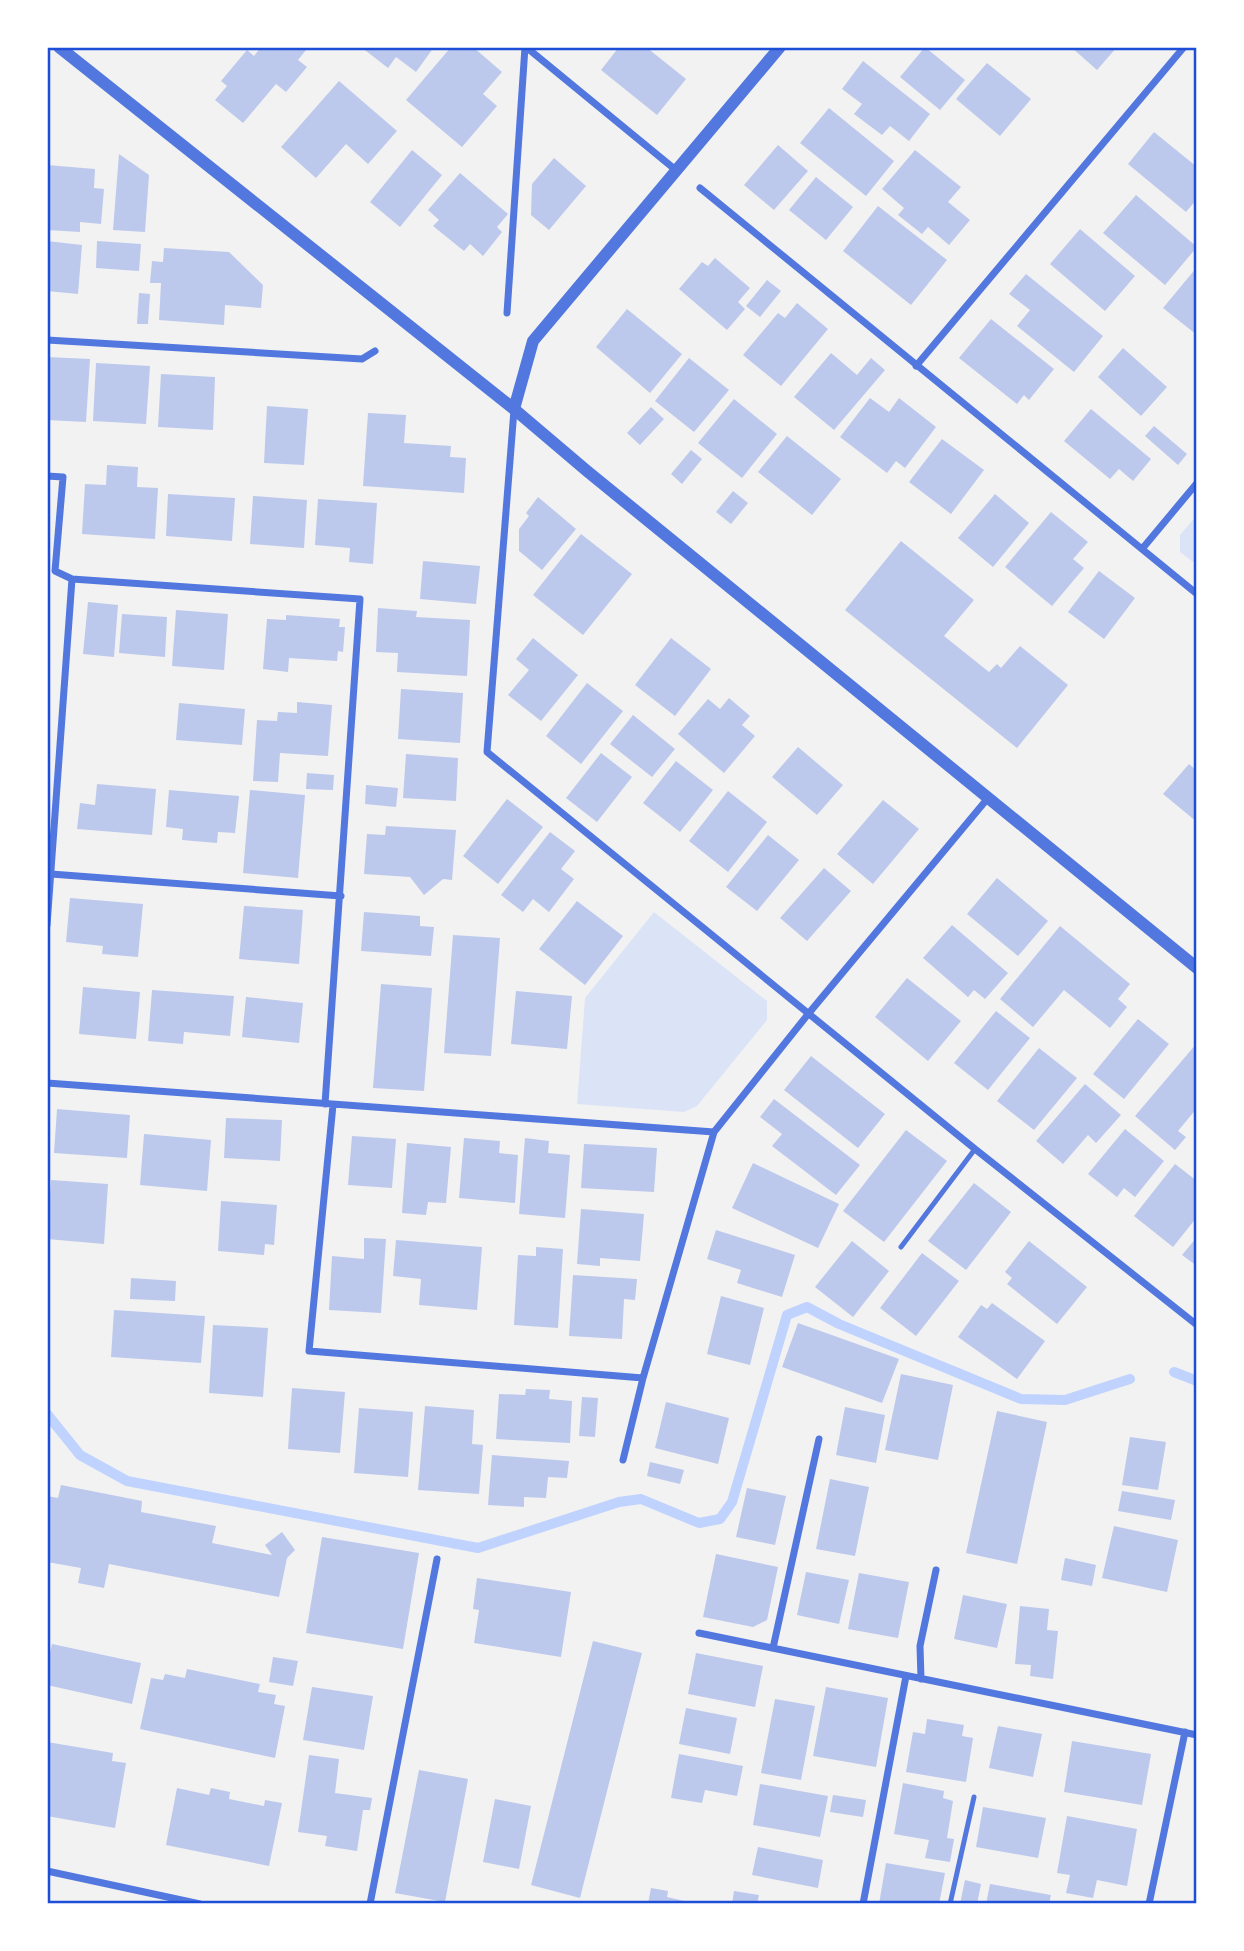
<svg xmlns="http://www.w3.org/2000/svg" width="1244" height="1951" font-family="'IBM Plex Sans',sans-serif">
<rect width="100%" height="100%" fill="#f2f2f2"/>
<path fill="#dbe4f7" d="M1197,515V565L1180,552V535Z
M654,912L767,1001V1020L697,1106L684,1112L577,1104L585,998Z"/>
<g fill="none" stroke-linecap="round" stroke-linejoin="round">
<path stroke="#bfd3fe" stroke-width="10" d="M1174,1372L1197,1381
M47,1414L80,1455L127,1481L478,1548L619,1502L641,1499L699,1523L720,1519L732,1502L787,1315L807,1307L839,1324L1021,1399L1065,1400L1130,1379"/>
</g>
<path fill="#bdc9ec" d="M261,47H302L306,50L298,60L307,67L286,92L276,84L243,123L215,100L227,86L221,81L247,50L254,56Z
M361,47H434L416,72L396,57L388,68Z
M451,47H473L502,72L483,94L497,106L462,147L406,100Z
M619,47H646L686,79L657,115L601,70Z
M925,47L965,80L940,110L900,77Z
M1071,47H1117L1097,70Z
M863,61L930,114L909,141L890,126L882,135L854,114L862,104L842,89Z
M987,63L1031,99L1000,136L956,99Z
M339,81L397,131L368,164L346,144L316,178L281,147Z
M829,108L894,161L866,196L800,143Z
M1154,132L1197,167V199L1186,212L1128,164Z
M778,145L808,171L774,210L744,185Z
M412,150L442,175L400,227L370,202Z
M915,150L961,187L948,202L970,220L949,245L928,227L922,234L898,215L904,208L882,189Z
M119,154L149,175L145,232L113,230Z
M554,158L586,186L549,230L531,215L532,184Z
M47,165L95,169L94,188L104,189L101,224L80,222V232L47,230Z
M460,173L508,214L497,227L502,232L483,256L470,244L464,251L433,226L439,220L428,210Z
M816,177L853,207L826,240L789,210Z
M1136,195L1197,247L1165,285L1103,233Z
M878,206L947,260L911,305L843,251Z
M1080,229L1135,276L1105,311L1050,264Z
M47,241L82,245L78,294L47,291Z
M97,241L141,244L139,271L96,268Z
M164,248L229,252L263,285L261,308L225,305L224,325L159,320L161,283H150L152,261L163,262Z
M715,258L750,288L738,302L745,309L727,330L679,289L702,262L708,266Z
M1197,267V335L1163,308Z
M1026,274L1103,336L1074,372L1017,326L1030,310L1009,294Z
M767,280L781,291L760,317L746,306Z
M139,293L150,294L148,324H137Z
M797,303L828,329L781,386L743,355L778,313L785,318Z
M627,309L682,354L650,393L596,347Z
M991,319L1054,369L1029,400L1024,395L1017,404L959,358Z
M1123,348L1167,387L1141,416L1098,377Z
M831,353L857,375L871,358L885,370L834,430L794,397Z
M47,357L90,359L86,422L47,420Z
M689,358L729,390L694,432L655,401Z
M96,363L150,366L146,424L93,421Z
M161,374L215,377L213,430L158,427Z
M870,398L889,412L899,398L936,427L905,468L896,461L887,473L840,437Z
M734,399L777,434L742,478L698,443Z
M267,406L308,409L304,465L264,463Z
M651,407L664,419L640,445L627,433Z
M1091,409L1151,459L1133,481L1119,469L1110,479L1064,441Z
M368,413L406,415L404,443L451,446L450,457L466,458L464,493L363,486Z
M1154,426L1187,454L1178,465L1145,436Z
M787,436L841,479L812,515L758,472Z
M942,439L984,470L951,514L909,482Z
M691,450L702,459L682,484L671,474Z
M107,465L138,467L137,487L158,488L155,539L82,534L85,484L106,485Z
M733,491L748,503L731,524L716,512Z
M168,494L235,498L232,541L166,536Z
M995,494L1029,523L993,567L958,538Z
M253,496L307,500L304,548L250,544Z
M538,497L576,529L542,570L519,551V529L529,516L526,513Z
M318,499L377,503L373,564L349,562L350,548L315,545Z
M1051,512L1088,542L1073,559L1084,568L1052,606L1005,567Z
M581,534L632,574L583,635L533,595Z
M901,541L974,600L944,636L989,672L997,664L1001,668L1020,646L1068,685L1017,748L845,610Z
M423,561L480,566L476,604L420,599Z
M1099,571L1135,598L1104,639L1068,612Z
M88,602L118,605L114,657L83,654Z
M378,608L417,611L416,617L470,620L467,676L397,672L398,653L376,652Z
M176,610L228,614L224,670L172,666Z
M122,614L167,617L165,657L119,653Z
M286,615L340,619L339,627H345L343,652L338,651L337,661L289,658L288,672L263,669L267,619L286,620Z
M533,638L578,675L541,721L508,695L529,670L516,659Z
M671,638L711,669L675,716L635,685Z
M587,683L623,711L581,764L546,736Z
M401,689L463,693L460,743L398,739Z
M729,698L750,716L742,725L755,736L724,773L678,734L708,699L720,709Z
M297,702L332,705L328,756L280,753L278,782L253,781L257,720L277,721L278,712L297,713Z
M179,703L245,709L242,745L176,740Z
M633,715L675,749L652,777L610,744Z
M798,747L843,785L817,815L772,777Z
M601,753L632,777L597,822L566,798Z
M406,754L458,758L456,801L403,798Z
M676,761L713,790L680,832L643,803Z
M1189,764L1197,771V822L1163,794Z
M307,773L334,775L333,790L306,789Z
M97,784L156,789L152,835L77,829L80,803L95,805Z
M366,785L398,788L396,807L365,804Z
M169,790L239,796L235,833L218,832L217,843L182,840L183,829L166,827Z
M250,790L305,795L298,878L243,873Z
M728,791L767,822L728,872L689,841Z
M507,799L543,827L498,884L463,856Z
M883,800L919,829L873,884L837,854Z
M386,826L456,830L452,880L443,879L424,895L410,877L364,874L367,834L385,835Z
M550,832L575,851L561,869L574,879L549,912L533,899L523,912L501,895Z
M768,835L799,860L757,911L726,887Z
M824,868L851,891L807,941L780,918Z
M997,878L1048,921L1018,956L967,914Z
M70,898L143,904L138,957L102,954L103,946L66,942Z
M577,901L623,936L585,985L539,949Z
M244,906L303,910L299,964L239,959Z
M364,912L420,916V926L434,927L431,956L361,951Z
M952,925L1008,973L985,999L974,990L968,997L923,958Z
M1060,926L1130,984L1118,999L1127,1007L1110,1028L1064,990L1033,1027L1000,999Z
M453,935L500,938L491,1056L444,1053Z
M907,978L961,1021L928,1061L875,1017Z
M381,984L432,988L424,1091L373,1088Z
M83,987L140,992L136,1039L79,1034Z
M152,990L234,996L230,1036L184,1032L183,1044L148,1041Z
M516,991L572,996L567,1049L511,1044Z
M246,997L303,1003L299,1043L242,1037Z
M996,1011L1030,1038L988,1090L954,1063Z
M1138,1019L1169,1044L1124,1099L1093,1074Z
M1197,1043V1108L1178,1131L1186,1137L1175,1150L1135,1116Z
M1039,1048L1077,1078L1034,1130L997,1101Z
M811,1056L885,1114L858,1148L784,1090Z
M1085,1084L1121,1115L1096,1143L1088,1135L1063,1164L1036,1141Z
M774,1099L860,1165L836,1195L772,1146L782,1134L760,1117Z
M57,1109L130,1115L127,1158L54,1153Z
M226,1118L282,1120L280,1161L224,1158Z
M1125,1129L1164,1161L1135,1197L1124,1188L1117,1197L1088,1174Z
M906,1130L947,1161L884,1242L843,1211Z
M144,1134L211,1140L207,1191L140,1185Z
M352,1136L396,1139L392,1188L348,1185Z
M464,1138L500,1141L499,1153L518,1155L515,1203L459,1198Z
M525,1138L549,1141L548,1153L570,1155L565,1218L519,1214Z
M407,1143L451,1147L446,1203L428,1202L426,1215L402,1213Z
M584,1144L657,1148L654,1192L581,1188Z
M753,1163L839,1204L818,1248L732,1208Z
M1175,1164L1197,1181V1217L1173,1247L1134,1216Z
M51,1180L108,1184L104,1244L47,1239Z
M974,1183L1011,1212L966,1270L928,1241Z
M221,1201L277,1205L274,1245L265,1244L264,1255L218,1251Z
M581,1209L644,1214L640,1261L600,1258V1266L577,1264Z
M716,1230L795,1255L782,1297L737,1283L741,1270L707,1259Z
M1197,1237V1266L1182,1255Z
M364,1238L386,1239L381,1313L329,1310L332,1256L364,1259Z
M396,1240L482,1247L477,1310L419,1305L421,1279L393,1276Z
M852,1241L889,1271L853,1317L815,1287Z
M1029,1241L1087,1287L1057,1324L1007,1284L1012,1278L1005,1272Z
M536,1247L563,1249L558,1328L514,1325L518,1255L536,1256Z
M922,1253L959,1281L916,1336L880,1308Z
M573,1275L637,1279L635,1300L624,1299L622,1339L569,1336Z
M131,1278L176,1281L175,1301L130,1299Z
M721,1296L764,1308L750,1365L707,1354Z
M992,1303L1045,1341L1017,1379L958,1337L981,1305L987,1309Z
M114,1310L205,1316L201,1363L111,1357Z
M798,1323L899,1359L882,1403L782,1367Z
M213,1325L268,1328L263,1397L209,1393Z
M901,1374L953,1385L938,1460L885,1450Z
M292,1388L345,1392L340,1453L288,1449Z
M526,1389L550,1390L549,1399L572,1401L570,1443L496,1439L499,1394L525,1395Z
M582,1397L598,1398L595,1437L579,1436Z
M666,1402L729,1418L718,1464L655,1448Z
M425,1406L474,1410L472,1444L483,1445L479,1494L418,1490Z
M845,1407L885,1415L876,1463L836,1455Z
M359,1408L413,1412L408,1477L354,1473Z
M997,1411L1047,1422L1017,1564L966,1553Z
M1130,1437L1166,1442L1158,1490L1122,1485Z
M492,1455L569,1461L567,1478L548,1477L546,1498L524,1497V1507L488,1505Z
M650,1462L684,1470L680,1484L647,1476Z
M830,1479L869,1487L855,1556L816,1549Z
M61,1485L142,1501L141,1512L216,1526L212,1543L272,1555L265,1545L282,1532L295,1550L287,1558L279,1597L109,1564L104,1588L78,1583L81,1568L47,1562V1496L58,1498Z
M747,1488L786,1496L775,1545L736,1537Z
M1122,1491L1175,1500L1171,1520L1118,1511Z
M1114,1526L1178,1540L1167,1592L1102,1578Z
M322,1537L419,1553L403,1649L306,1633Z
M716,1554L778,1567L767,1620L753,1627L703,1617Z
M1065,1558L1096,1565L1092,1586L1061,1580Z
M806,1572L849,1580L839,1624L797,1615Z
M859,1573L909,1582L898,1638L848,1629Z
M477,1578L571,1592L561,1657L474,1643L479,1610L473,1609Z
M963,1595L1007,1604L997,1648L954,1639Z
M1020,1606L1049,1609L1047,1630L1058,1631L1053,1679L1030,1676L1031,1665L1015,1664Z
M593,1641L642,1653L580,1898L531,1885Z
M52,1644L141,1663L132,1704L47,1685V1665Z
M696,1653L763,1666L755,1707L688,1694Z
M273,1657L298,1661L293,1686L269,1682Z
M187,1669L260,1684L258,1692L276,1695L274,1704L285,1706L275,1758L140,1729L151,1678L163,1680L165,1674L185,1678Z
M312,1687L373,1696L364,1750L303,1740Z
M826,1687L888,1698L876,1767L813,1756Z
M775,1699L815,1706L801,1780L761,1773Z
M686,1708L737,1718L730,1754L679,1744Z
M927,1719L964,1725L962,1736L973,1738L966,1782L906,1772L913,1732L925,1734Z
M998,1726L1042,1734L1033,1777L989,1768Z
M1072,1741L1151,1754L1142,1805L1064,1792Z
M47,1742L113,1753L112,1761L126,1763L115,1828L47,1816Z
M679,1754L743,1766L737,1796L705,1790L702,1803L671,1798Z
M309,1755L339,1759L335,1793L372,1798L370,1810H363L357,1851L325,1846L327,1836L298,1832Z
M419,1770L468,1779L445,1902L395,1893Z
M903,1783L944,1791L943,1798L953,1801L947,1838L954,1839L950,1862L925,1858L929,1840L894,1834Z
M760,1784L828,1796L820,1837L753,1825Z
M177,1788L209,1795L211,1788L230,1792L229,1799L264,1806L265,1800L282,1803L269,1866L166,1845Z
M833,1795L866,1800L863,1817L830,1812Z
M495,1799L531,1806L519,1869L483,1862Z
M983,1807L1046,1818L1038,1858L976,1847Z
M1067,1816L1137,1829L1127,1886L1097,1880L1093,1898L1066,1893L1070,1875L1057,1873Z
M758,1847L823,1860L818,1888L752,1875Z
M886,1863L945,1873L939,1904H879Z
M965,1880L981,1884L977,1904H960Z
M990,1884L1051,1895L1049,1904H986Z
M651,1888L668,1891L667,1897L697,1904H648Z
M734,1891L759,1895L757,1904H732Z"/>
<g fill="none" stroke-linecap="round" stroke-linejoin="round">
<path stroke="#5277de" stroke-width="5" d="M901,1247L975,1149
M950,1904L974,1797"/>
<path stroke="#5277de" stroke-width="7" d="M526,47L677,171
M700,188L1197,594
M507,313L525,47
M47,340L362,359L375,351
M916,366L1184,47
M514,410L487,752L975,1149L1197,1325
M47,476L63,477L55,571L72,579L47,925
M1142,549L1197,483
M72,579L360,599L325,1104
M51,874L341,896
M47,1083L714,1132L809,1013L988,798
M333,1105L309,1351L643,1378
M623,1460L643,1378L714,1132
M699,1633L1197,1735
M773,1648L819,1439
M921,1679L920,1646L936,1570
M47,1871L200,1904
M370,1904L437,1559
M863,1904L906,1676
M1149,1904L1185,1732"/>
<path stroke="#5277de" stroke-width="12" d="M59,47L514,409L587,471L1197,968
M514,409L533,341L780,47"/>
</g>
<rect width="1244" height="1951" fill="none" stroke="#ffffff" stroke-width="98"/>
<rect x="49" y="49" width="1146" height="1853" fill="none" stroke="#1d4ed8" stroke-width="2.5"/>
</svg>
